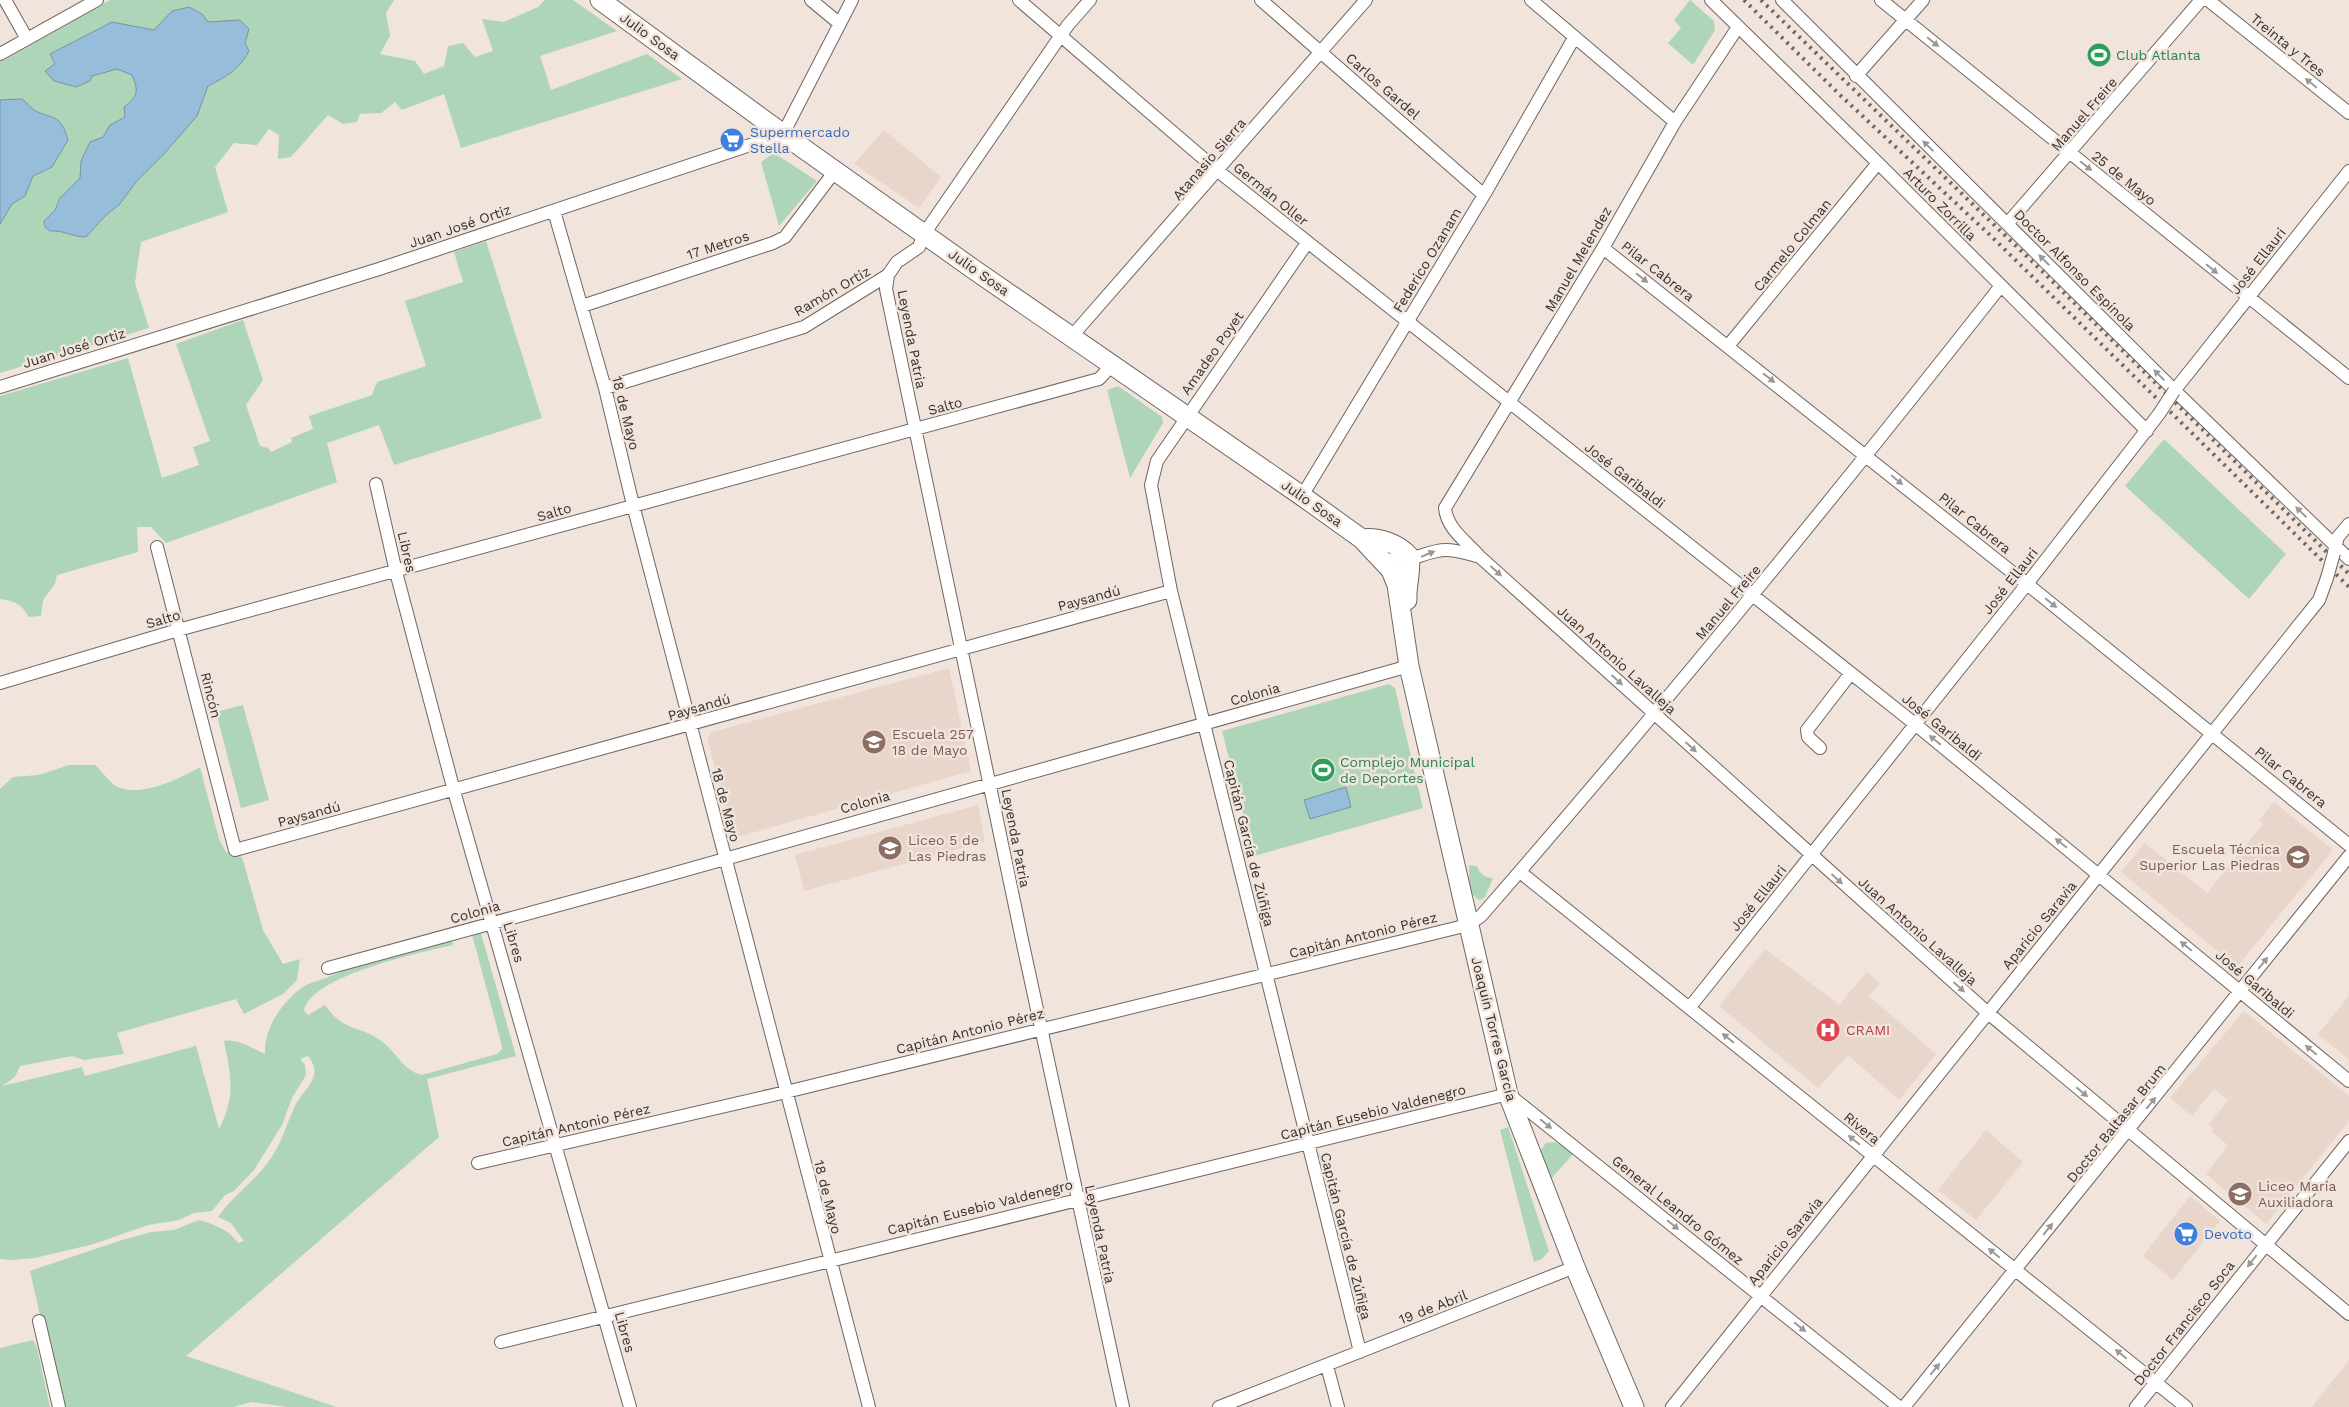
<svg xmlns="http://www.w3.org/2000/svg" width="2349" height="1407" font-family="'Work Sans',sans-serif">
<rect width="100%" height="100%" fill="#f0e4dc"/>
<path fill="#e8d6ca" d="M884,130L941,177L919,208L854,164Z
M949,668L971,771L734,838L707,738L712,732Z
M2274,802L2333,850L2237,967L2121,872L2145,843L2207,893L2263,824L2259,820Z
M978,805L985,842L804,891L795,855Z
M1765,949L1839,1005L1867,972L1880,983L1869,996L1936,1054L1899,1100L1848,1055L1818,1088L1719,1006Z
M2349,996V1060L2318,1034Z
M2244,1011L2349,1096V1121L2266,1224L2206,1174L2228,1145L2211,1132L2214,1129L2208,1125L2228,1100L2214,1089L2192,1116L2170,1098Z
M1986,1130L2023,1162L1976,1220L1938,1190Z
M2190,1196L2220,1221L2173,1280L2143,1256Z
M2349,1360V1407H2312Z"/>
<path fill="#afd5b8" d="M110,0H394L386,13L390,36L380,54L415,61L424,74L444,66L448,46L463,43L475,57L493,51L482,19L504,22L538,7L545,0H573L617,31L540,56L551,90L647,54L682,79L461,148L444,94L402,110L395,102L381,113L360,114L357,122L343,124L328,115L291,157L278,159L279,135L269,129L257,145L234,143L215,167L228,212L141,242L135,283L149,328L0,373V61Z
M1690,0L1714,21L1715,30L1693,65L1668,43L1681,28L1674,20Z
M774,153L817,181L779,226L761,162Z
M486,241L542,418L394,465L379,425L327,443L337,482L166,543L151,527H137L138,552L57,575L55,584L43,600L41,616L29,617C21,604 16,601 0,599V396L128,358L162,478L199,465L193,447L210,441L176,344L243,320L263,380L246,405L260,446L268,448L271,452L292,442L291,438L313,429L309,416L372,395L377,382L426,366L405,301L463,282L454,252Z
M1118,386L1162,417L1163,423L1130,478L1107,390Z
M2164,439L2286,554L2249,599L2125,486Z
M1389,684L1395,688L1423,808L1254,856L1222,731Z
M243,705L269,800L241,808L216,712Z
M69,765H95C101,770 112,785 118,787C141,798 181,778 200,767L219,839L226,852L242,857L263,930L283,964L300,959L297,980L283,994L244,1014L236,999L117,1033L124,1054L84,1060L72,1056L20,1066L15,1077L2,1086L82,1067L85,1076L196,1046L219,1129C236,1097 231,1075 224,1041C237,1038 254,1049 265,1054C264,1029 280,1005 300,989C307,983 319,981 328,977C368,960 410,949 451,936L453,945C419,953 313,975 304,1010L308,1015L325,1005C345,1034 361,1024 384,1043C397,1054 404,1071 422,1075L497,1054L502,1049L501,1042L471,931L480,930L516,1056L427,1079L439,1137L186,1356L336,1407H287L252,1402L233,1407H56L42,1324L30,1271L122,1240L151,1232L174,1230L199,1220C215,1225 229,1229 238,1243L244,1241L231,1223L218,1217C233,1195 256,1181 271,1158C282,1142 287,1123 295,1106C304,1088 325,1077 308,1056L300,1059L305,1065L306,1075L292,1098L282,1125L254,1170L234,1191L225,1195L212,1211L194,1213L179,1220L148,1225L94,1244L35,1258L11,1260L0,1259V789L13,777L39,775Z
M1469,865L1477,866C1480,874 1485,878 1493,878L1485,897L1480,900C1468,895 1469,876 1469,865Z
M1508,1127L1549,1251L1542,1259L1534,1262L1500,1130Z
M1555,1142L1574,1153L1550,1180L1540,1151L1546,1143Z
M33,1340L37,1348L50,1407H0V1348Z"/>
<path fill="#96bdd9" stroke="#7a93a6" d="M189,7L202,14L208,22L240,20L249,29L245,43L249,51C240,69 226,77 208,86L197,116L162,156L136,182L119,205L106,215L86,237C72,237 64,230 50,231L45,227L44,221L55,210L60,198L80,178L81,161L90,142L103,137L110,125L125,117L124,107C138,96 139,92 132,75L117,69L92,76L90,81L76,87L54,81L45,71L55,64L50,54L112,22L154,30L172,11Z
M22,99C26,102 30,107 34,110C54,121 60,112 68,140L52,167L33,176L25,196L12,204L0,224V100Z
M1346,787L1351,807L1310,819L1304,800Z"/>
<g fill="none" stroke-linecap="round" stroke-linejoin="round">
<defs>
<path id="street" d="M5,0L27,39
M811,0L840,24
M1019,0L1218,171L1915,724L2349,1081
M1261,0L1484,195
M1531,0L1675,122
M1711,0L1878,163L2147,431
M1782,0L2175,391L2349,559
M1881,0L2349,378
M2208,0L2349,113
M1738,27L1675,122L1603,248L1445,508C1447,529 1466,541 1480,557L1988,1013L2349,1314
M0,54L97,0
M1856,76L1923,0
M554,211L605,388L633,505L869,1407
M2008,223L2201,0
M1307,243L1157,461L1151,485L1171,591L1360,1352
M1603,248L2027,584L2349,845
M888,275L886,289C963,662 1041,1035 1123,1407
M582,306L773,243L785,237L835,171
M1072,336L1366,0
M1728,346L1878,163
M0,387L379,269L783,134L852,0
M605,388L804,327L888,275L897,262L919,247L924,234L1068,25L1090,0
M2174,391L2349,171
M376,484L396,572L454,791L630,1407
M1302,496L1484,195L1574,38
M157,547L235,850L1171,591
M2334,552L2338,537L2349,524
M1381,558C1411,565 1412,556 1437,551C1451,548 1466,553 1480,557
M0,683L178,630L1099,379L1112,365
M1820,748L1808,737L1807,730L1851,673
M1520,872L2186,1407
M328,968L636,884L1409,666
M1690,1007L2027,584L2159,414
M478,1163L786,1092L1468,925L1481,916C1660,711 1832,500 2000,287
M39,1321L59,1407
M501,1342L1508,1094L1899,1407
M1327,1366L1338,1407
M1219,1407L1575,1267
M1672,1407L2319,600L2327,578
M1904,1407L2349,856
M2136,1407L2349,1141"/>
<path id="secondary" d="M600,0L783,134L976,271L1302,496L1362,539L1391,570L1397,585L1409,666L1508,1094L1575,1267L1634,1407
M1362,539C1378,537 1398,543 1409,556C1412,568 1406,586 1407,600"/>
</defs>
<use href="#street" stroke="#706660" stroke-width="14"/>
<use href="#secondary" stroke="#706660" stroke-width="21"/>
<use href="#street" stroke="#fff" stroke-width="12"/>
<use href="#secondary" stroke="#fff" stroke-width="19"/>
<path stroke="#6e6763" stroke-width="4" stroke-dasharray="2.5 5" stroke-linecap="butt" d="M1744,0L1840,95L1991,236L2349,587
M1761,0L2042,271L2349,574"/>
<defs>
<path id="street-bridge" d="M2159,414L2174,391
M2327,578L2334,553"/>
</defs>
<use href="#street-bridge" stroke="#706660" stroke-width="14" stroke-linecap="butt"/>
<use href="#street-bridge" stroke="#fff" stroke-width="12"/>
</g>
<defs><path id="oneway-solid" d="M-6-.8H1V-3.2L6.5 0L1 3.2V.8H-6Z" transform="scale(1.25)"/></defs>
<g fill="#9b9897">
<use href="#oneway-solid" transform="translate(1933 42) rotate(39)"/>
<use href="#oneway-solid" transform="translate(2311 83) rotate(-141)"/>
<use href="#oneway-solid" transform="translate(1928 146) rotate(-136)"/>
<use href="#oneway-solid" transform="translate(2086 166) rotate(39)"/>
<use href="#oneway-solid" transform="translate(2044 260) rotate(-135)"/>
<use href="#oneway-solid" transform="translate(2212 269) rotate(39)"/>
<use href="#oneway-solid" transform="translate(1642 278) rotate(38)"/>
<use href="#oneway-solid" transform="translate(2159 375) rotate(-135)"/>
<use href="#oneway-solid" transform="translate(1769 378) rotate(38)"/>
<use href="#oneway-solid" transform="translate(1897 480) rotate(39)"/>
<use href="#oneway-solid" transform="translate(2301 512) rotate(-136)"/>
<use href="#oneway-solid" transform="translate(1428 554) rotate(-22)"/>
<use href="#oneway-solid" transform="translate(1496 571) rotate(42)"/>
<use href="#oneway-solid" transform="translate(2051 603) rotate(39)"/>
<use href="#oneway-solid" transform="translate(1617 680) rotate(42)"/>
<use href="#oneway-solid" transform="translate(1935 740) rotate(-141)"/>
<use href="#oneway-solid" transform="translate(1691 747) rotate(42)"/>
<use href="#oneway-solid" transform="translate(2061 843) rotate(-141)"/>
<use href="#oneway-solid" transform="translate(1837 879) rotate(42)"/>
<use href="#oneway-solid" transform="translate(2186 946) rotate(-141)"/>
<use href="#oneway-solid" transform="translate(2263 963) rotate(-51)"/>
<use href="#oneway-solid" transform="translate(1959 987) rotate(42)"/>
<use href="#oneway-solid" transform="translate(1728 1038) rotate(-141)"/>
<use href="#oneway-solid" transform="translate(2311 1050) rotate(-140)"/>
<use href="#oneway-solid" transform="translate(2082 1092) rotate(40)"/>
<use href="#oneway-solid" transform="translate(2151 1103) rotate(-51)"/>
<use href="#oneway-solid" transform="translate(1546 1124) rotate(39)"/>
<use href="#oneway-solid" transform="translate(1854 1140) rotate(-141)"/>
<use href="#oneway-solid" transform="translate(1673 1225) rotate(39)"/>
<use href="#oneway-solid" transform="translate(2048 1229) rotate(-51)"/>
<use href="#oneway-solid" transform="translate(1994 1253) rotate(-141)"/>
<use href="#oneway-solid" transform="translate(2252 1261) rotate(128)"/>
<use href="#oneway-solid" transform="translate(1800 1327) rotate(39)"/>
<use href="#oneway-solid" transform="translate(2121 1354) rotate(-141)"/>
<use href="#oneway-solid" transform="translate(1935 1369) rotate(-51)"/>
</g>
<defs>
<symbol id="stadium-disc" viewBox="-11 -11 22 22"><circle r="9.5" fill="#2e9e5b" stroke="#f0e4dc"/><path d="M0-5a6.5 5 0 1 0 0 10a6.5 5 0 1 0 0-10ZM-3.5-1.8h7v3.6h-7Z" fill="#fff"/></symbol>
<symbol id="supermarket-disc" viewBox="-11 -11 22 22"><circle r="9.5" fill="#3f7fe0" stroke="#f0e4dc"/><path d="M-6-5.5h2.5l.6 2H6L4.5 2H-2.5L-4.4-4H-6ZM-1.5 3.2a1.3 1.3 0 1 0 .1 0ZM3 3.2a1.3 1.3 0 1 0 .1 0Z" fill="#fff"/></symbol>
<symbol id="school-disc" viewBox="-11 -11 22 22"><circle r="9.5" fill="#8d6e63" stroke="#f0e4dc"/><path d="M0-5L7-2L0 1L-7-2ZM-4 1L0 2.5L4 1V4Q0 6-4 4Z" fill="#fff"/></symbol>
<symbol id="hospital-disc" viewBox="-11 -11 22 22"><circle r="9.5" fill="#e0444e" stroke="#f0e4dc"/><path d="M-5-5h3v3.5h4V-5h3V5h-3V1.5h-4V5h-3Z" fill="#fff"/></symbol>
</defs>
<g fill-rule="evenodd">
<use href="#stadium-disc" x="2085" y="41" width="28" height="28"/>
<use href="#supermarket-disc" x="718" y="126" width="28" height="28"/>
<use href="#school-disc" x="860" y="728" width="28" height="28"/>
<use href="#stadium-disc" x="1309" y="756" width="28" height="28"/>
<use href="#school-disc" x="876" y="834" width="28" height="28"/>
<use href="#school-disc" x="2284" y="843" width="28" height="28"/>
<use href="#hospital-disc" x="1814" y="1016" width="28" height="28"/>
<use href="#school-disc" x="2226" y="1180" width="28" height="28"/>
<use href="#supermarket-disc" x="2172" y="1220" width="28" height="28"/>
</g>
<g text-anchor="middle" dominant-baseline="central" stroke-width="5" stroke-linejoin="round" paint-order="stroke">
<g font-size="14" fill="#37322f" stroke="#f0e4dc">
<text transform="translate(650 36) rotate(36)">Julio Sosa</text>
<text transform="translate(2288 45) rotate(39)">Treinta y Tres</text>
<text transform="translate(1383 86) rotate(41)">Carlos Gardel</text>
<text transform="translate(2084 114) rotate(-49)">Manuel Freire</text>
<text transform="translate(1209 159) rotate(-49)">Atanasio Sierra</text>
<text transform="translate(2124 178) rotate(39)">25 de Mayo</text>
<text transform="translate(1271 194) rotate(39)">Germán Oller</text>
<text transform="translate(1940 204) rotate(45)">Arturo Zorrilla</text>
<text transform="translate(460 226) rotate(-19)">Juan José Ortiz</text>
<text transform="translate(718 245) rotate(-18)">17 Metros</text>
<text transform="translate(1792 245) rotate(-51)">Carmelo Colman</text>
<text transform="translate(1578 259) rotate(-60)">Manuel Melendez</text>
<text transform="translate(1427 260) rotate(-59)">Federico Ozanam</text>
<text transform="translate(2258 261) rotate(-52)">José Ellauri</text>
<text transform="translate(2075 270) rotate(45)">Doctor Alfonso Espínola</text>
<text transform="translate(1658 271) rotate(38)">Pilar Cabrera</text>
<text transform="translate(979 272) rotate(35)">Julio Sosa</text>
<text transform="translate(832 291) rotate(-30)">Ramón Ortiz</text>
<text transform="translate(912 339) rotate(79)">Leyenda Patria</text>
<text transform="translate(74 348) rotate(-17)">Juan José Ortiz</text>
<text transform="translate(1212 353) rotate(-55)">Amadeo Poyet</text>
<text transform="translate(945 406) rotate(-15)">Salto</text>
<text transform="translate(626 413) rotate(76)">18 de Mayo</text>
<text transform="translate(1625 475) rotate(38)">José Garibaldi</text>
<text transform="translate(1312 503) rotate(35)">Julio Sosa</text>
<text transform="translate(554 512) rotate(-16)">Salto</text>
<text transform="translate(1975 523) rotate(39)">Pilar Cabrera</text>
<text transform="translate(407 552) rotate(77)">Libres</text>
<text transform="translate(2010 581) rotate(-52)">José Ellauri</text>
<text transform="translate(1089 598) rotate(-15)">Paysandú</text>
<text transform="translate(1728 602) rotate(-50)">Manuel Freire</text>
<text transform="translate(163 619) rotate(-16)">Salto</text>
<text transform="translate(1617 660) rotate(42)">Juan Antonio Lavalleja</text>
<text transform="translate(1255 694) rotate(-16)">Colonia</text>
<text transform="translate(211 695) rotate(76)">Rincón</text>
<text transform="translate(699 707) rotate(-16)">Paysandú</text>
<text transform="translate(1942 727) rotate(39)">José Garibaldi</text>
<text transform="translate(2291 777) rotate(39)">Pilar Cabrera</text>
<text transform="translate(865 802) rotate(-16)">Colonia</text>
<text transform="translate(726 805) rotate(75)">18 de Mayo</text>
<text transform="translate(309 814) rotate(-15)">Paysandú</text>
<text transform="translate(1016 838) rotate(79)">Leyenda Patria</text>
<text transform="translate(1249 843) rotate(76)">Capitán García de Zúñiga</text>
<text transform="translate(1758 898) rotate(-51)">José Ellauri</text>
<text transform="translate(475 912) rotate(-16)">Colonia</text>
<text transform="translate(2039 925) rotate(-51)">Aparicio Saravia</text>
<text transform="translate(1918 931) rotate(42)">Juan Antonio Lavalleja</text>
<text transform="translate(1363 935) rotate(-14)">Capitán Antonio Pérez</text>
<text transform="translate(514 942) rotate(73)">Libres</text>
<text transform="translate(2255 984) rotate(40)">José Garibaldi</text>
<text transform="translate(1494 1029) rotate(76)">Joaquín Torres García</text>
<text transform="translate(970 1031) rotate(-14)">Capitán Antonio Pérez</text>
<text transform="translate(1373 1112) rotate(-14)">Capitán Eusebio Valdenegro</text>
<text transform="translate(2116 1123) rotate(-51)">Doctor Baltasar Brum</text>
<text transform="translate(576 1125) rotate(-13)">Capitán Antonio Pérez</text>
<text transform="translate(1862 1128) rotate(39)">Rivera</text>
<text transform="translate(828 1197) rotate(76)">18 de Mayo</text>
<text transform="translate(980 1207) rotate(-14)">Capitán Eusebio Valdenegro</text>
<text transform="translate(1678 1210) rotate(39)">General Leandro Gómez</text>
<text transform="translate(1100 1234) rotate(78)">Leyenda Patria</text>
<text transform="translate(1346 1236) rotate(76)">Capitán García de Zúñiga</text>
<text transform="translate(1785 1241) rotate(-51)">Aparicio Saravia</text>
<text transform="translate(1433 1307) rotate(-21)">19 de Abril</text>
<text transform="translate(2184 1323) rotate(-52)">Doctor Francisco Soca</text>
<text transform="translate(625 1332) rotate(74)">Libres</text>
</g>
<g font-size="14" fill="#27864d" stroke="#f0e4dc" text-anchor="start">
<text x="2116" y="55">Club Atlanta</text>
<text x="1340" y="762">Complejo Municipal<tspan x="1340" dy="16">de Deportes</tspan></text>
</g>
<g font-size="14" fill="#366cbe" stroke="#f0e4dc" text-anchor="start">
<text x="750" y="132">Supermercado<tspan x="750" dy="16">Stella</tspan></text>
<text x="2204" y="1234">Devoto</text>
</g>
<g font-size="14" fill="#785e54" stroke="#f0e4dc" text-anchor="start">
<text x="892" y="734">Escuela 257<tspan x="892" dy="16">18 de Mayo</tspan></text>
<text x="908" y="840">Liceo 5 de<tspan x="908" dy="16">Las Piedras</tspan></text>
<text x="2280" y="849" text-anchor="end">Escuela Técnica<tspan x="2280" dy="16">Superior Las Piedras</tspan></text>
<text x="2258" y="1186">Liceo María<tspan x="2258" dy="16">Auxiliadora</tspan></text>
</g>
<g font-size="14" fill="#be3a42" stroke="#f0e4dc" text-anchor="start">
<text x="1846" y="1030">CRAMI</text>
</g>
</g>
</svg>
